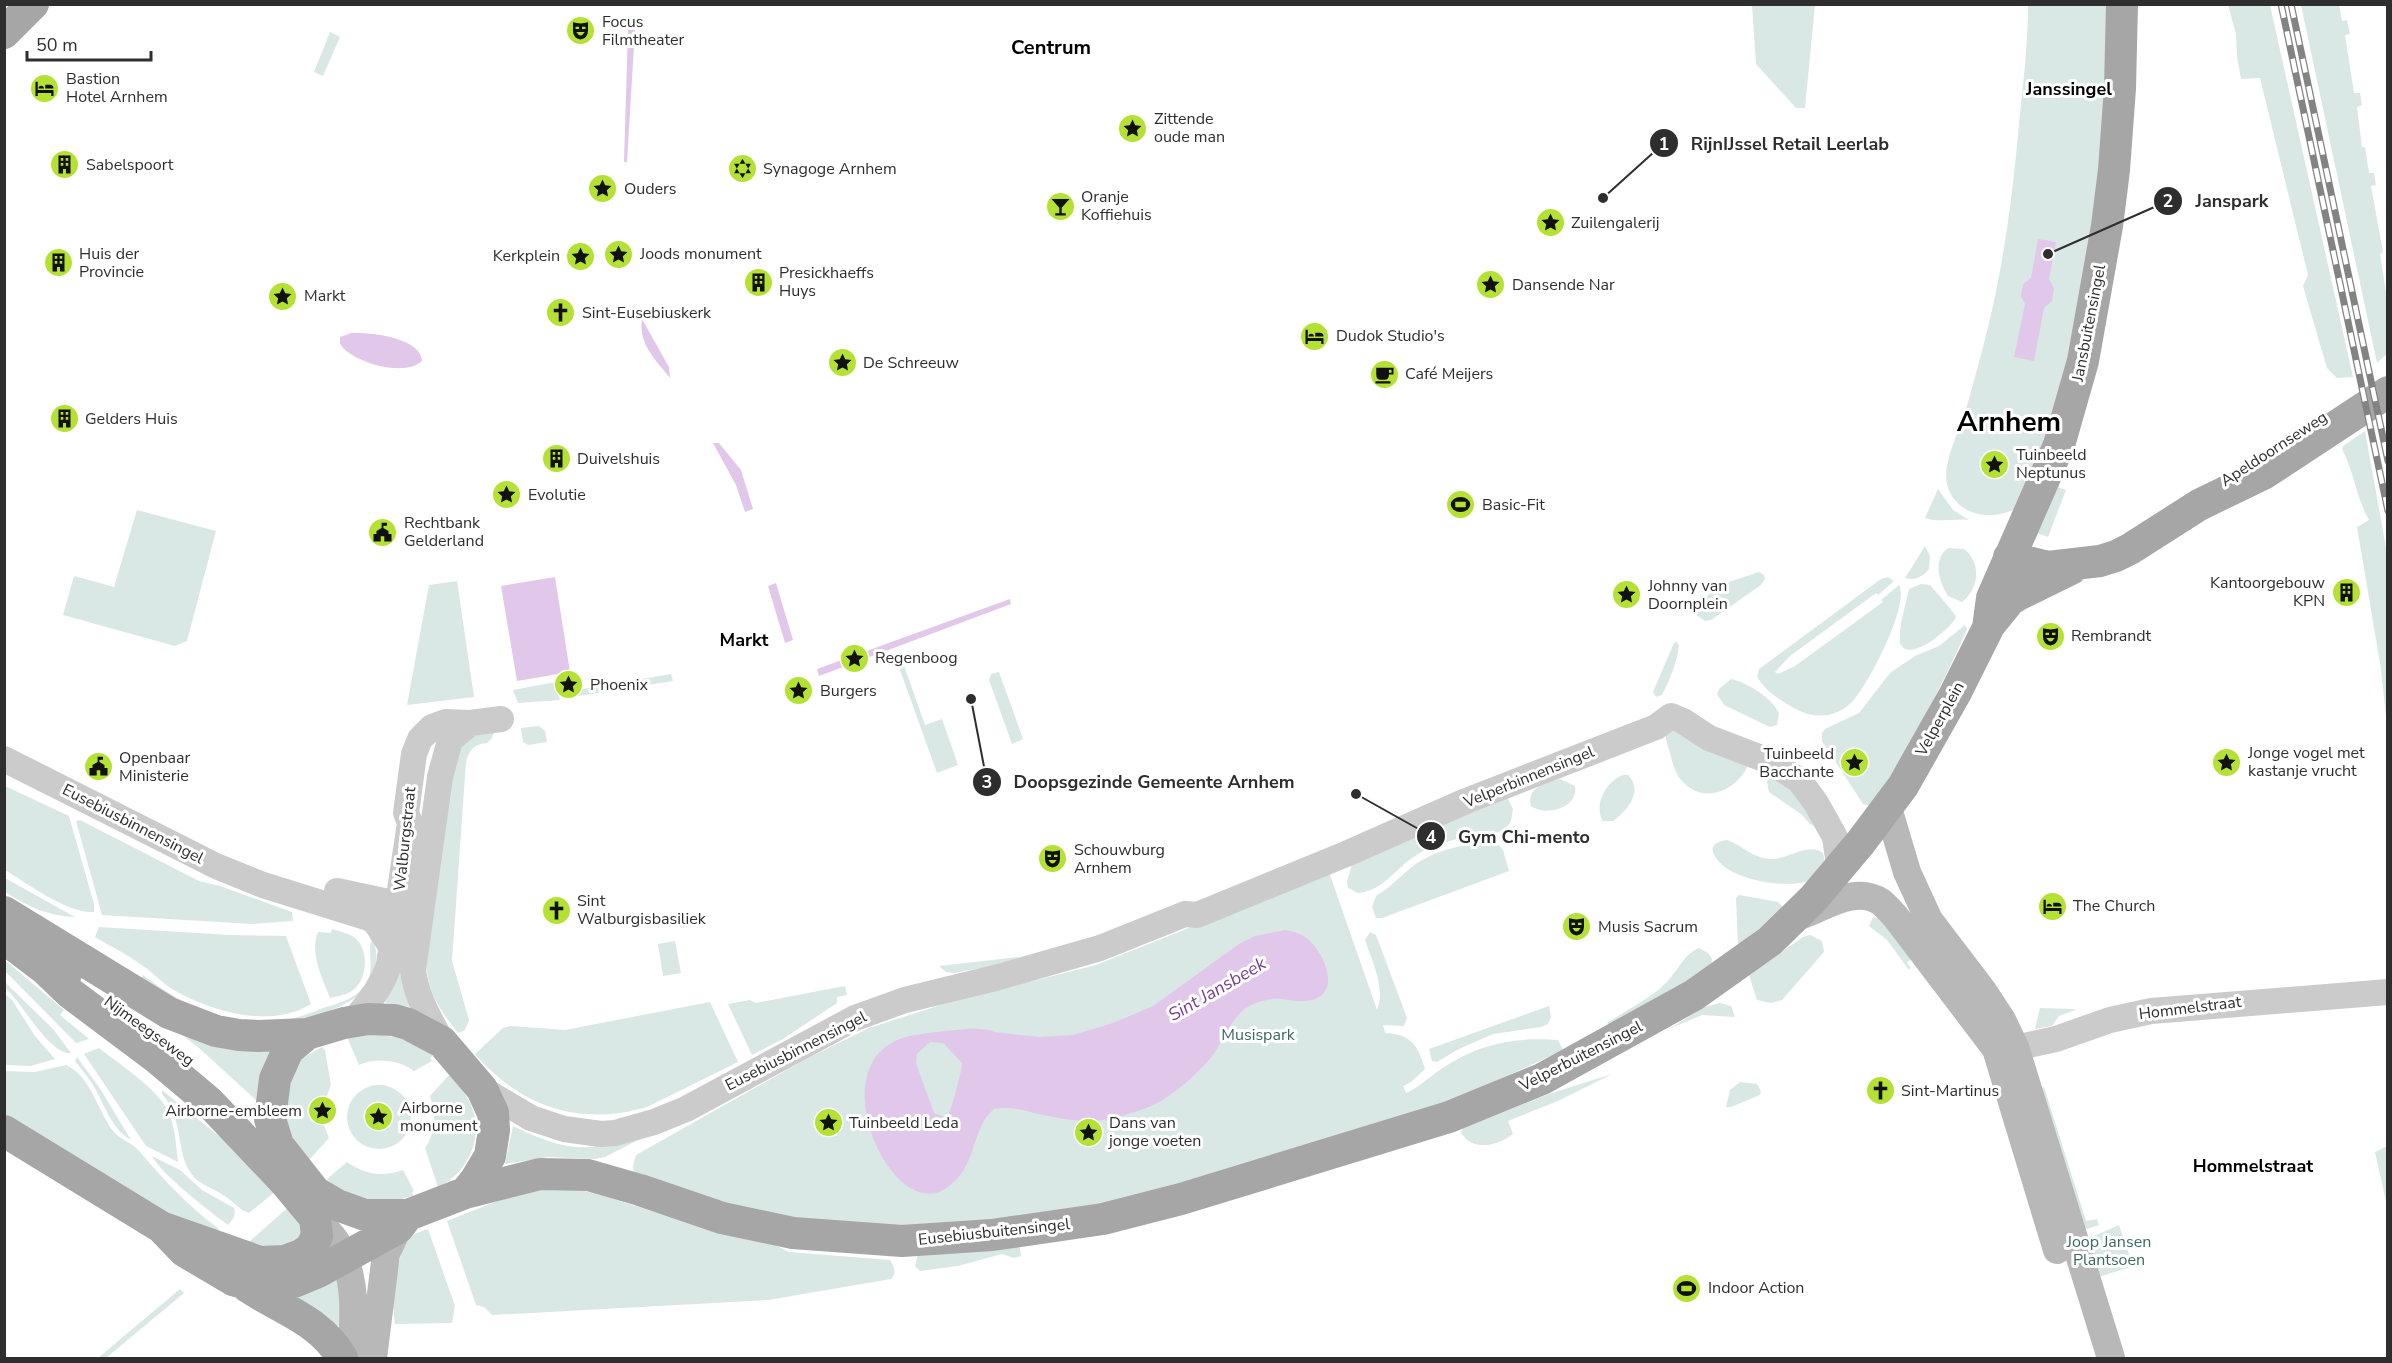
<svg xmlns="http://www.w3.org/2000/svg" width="2392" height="1363" font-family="'Nunito Sans',sans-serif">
<rect width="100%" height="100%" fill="#fff"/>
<path fill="#d9e8e5" d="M1752,5H1815L1805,108H1796L1756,64Z
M2028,5H2113L2105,174L2063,405L2017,508C1992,522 1955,516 1947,484C1942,463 1960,430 1966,409C1978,367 1990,324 1998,281C2009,226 2015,169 2020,114C2024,77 2028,41 2028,5Z
M2228,5H2270L2353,377L2337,378L2327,368L2303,286L2308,275L2260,78L2241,79L2237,56L2236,34Z
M2301,5H2339L2342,21L2347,20L2350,34L2345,35L2354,93H2360L2362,105L2357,107L2362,147H2365L2369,173H2374L2376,185L2371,186L2383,252L2380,254L2387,299V354L2377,363Z
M330,32L340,37L323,76L314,72Z
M2365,431L2387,553V726L2381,669L2357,527L2369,520C2356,497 2354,472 2342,449L2343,446Z
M2057,487L2066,490L2048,537L2031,531Z
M1938,489L1953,510L1969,520C1955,518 1937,523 1925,518Z
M137,510L216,531L187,641L175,646L63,615L74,576L114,587Z
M1925,546L1930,556L1929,569C1923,577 1914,581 1905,578Z
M1948,548L1964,549C1982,563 1979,589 1962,602L1948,596C1939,581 1932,560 1948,548Z
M1759,572L1764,575L1765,579L1761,585L1711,620L1705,621L1695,614V605L1723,584Z
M1888,577L1894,581L1878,595L1876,593L1790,656L1775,672L1778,674L1795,666L1883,602L1881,600L1899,585C1910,605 1868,685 1852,702C1847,707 1839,712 1832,714C1818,718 1804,714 1792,707C1779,700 1765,690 1757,677L1759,669L1881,579Z
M457,581L474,697L407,705L429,585Z
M1921,584L1930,585C1935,591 1955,613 1956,617C1952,628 1906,666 1900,642C1898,629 1906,603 1909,589Z
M1965,625L1967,629C1940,691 1909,749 1871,806L1863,804L1822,741V733L1825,729L1859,713L1890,673L1915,656L1939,646Z
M1677,642L1679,645C1677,663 1670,679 1662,695L1656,697L1653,692L1674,643Z
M900,654L925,725L942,719L958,765L937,773L895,656Z
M999,672L1023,739L1012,744L989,680L991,674Z
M671,674L673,681L566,698V692Z
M1731,679C1748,683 1773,698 1779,714L1777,725L1770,727L1724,705L1717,694L1719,689Z
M556,682L560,700L518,703L513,690Z
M539,726L545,731L547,742L528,745L523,742L521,728Z
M1668,726L1748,765C1738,790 1704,805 1683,782C1675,774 1673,764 1670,753C1667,743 1663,736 1668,726Z
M477,732H494L492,738L487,743C474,744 469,750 466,762L452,961L469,1020L465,1030L458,1033C435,1003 426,990 426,951L451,754Z
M1782,772L1817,826L1811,825L1801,814L1769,792L1767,782L1771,774Z
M1623,775H1628C1644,791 1627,811 1613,821H1603C1593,805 1606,781 1623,775Z
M1560,779L1575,786C1579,808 1545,817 1531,806C1526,788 1546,782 1560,779Z
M5,786L69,816L94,904V912C67,914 27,883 5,870Z
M1506,795L1513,809L1511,821C1502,836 1485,835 1469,837C1449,840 1429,846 1412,858C1395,870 1382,891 1358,893L1348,888L1347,882L1353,861Z
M80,820L199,881L220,886L292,912L293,921L252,924L102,915L76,821Z
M1727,840C1744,846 1751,858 1772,859C1789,859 1808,842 1823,853L1825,862L1810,881C1787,887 1757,883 1735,873C1721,867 1697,844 1727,840Z
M1495,841L1503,850L1509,871L1382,918H1376L1372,907L1376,896C1390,888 1399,877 1412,867C1436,848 1466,845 1495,841Z
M1329,872L1377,1010C1386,989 1372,961 1365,940L1370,932L1376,935L1407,1018L1404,1026L1383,1025L1385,1033C1412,1034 1418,1046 1425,1069L1411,1082L1403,1086L1406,1093C1420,1087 1431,1075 1444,1067C1481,1043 1515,1037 1558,1040L1563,1050L1458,1099L1125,1205L914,1228L775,1217L686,1192L634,1173L633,1166L636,1155L808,1058L869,1028L950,1002L1096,965Z
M5,878L75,917C47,916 28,906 5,892Z
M1739,895L1778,902L1784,908L1738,947L1736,898Z
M405,912L410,1007L386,1003L385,1001L392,987Z
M1873,917L1881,919L1911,959L1907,963L1911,968L1909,970L1887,940L1869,926Z
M99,927L230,935L286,936L311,1004C272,1028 217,1013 179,993C166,986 157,977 146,968C130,956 112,947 95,937Z
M332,929C340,931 348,933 355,938C369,949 368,979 353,990C347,995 338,996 330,998C323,979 309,953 318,932L331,933Z
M1810,935L1822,941L1824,952L1782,1000L1771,1003L1757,1000L1749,975L1803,937Z
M372,939C378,950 377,959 374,970C371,978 369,985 363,991C339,1016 270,1029 236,1024C200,1018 171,999 140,980L143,975C179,1003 228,1029 275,1023C291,1020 308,1014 323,1008C339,1003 357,999 366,983C376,967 366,953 372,939Z
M675,941L681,973L663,976L658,944Z
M1699,948L1708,953L1712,959L1711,969L1611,1026L1607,1023C1626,1010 1650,999 1666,983C1677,972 1685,953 1699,948Z
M1018,957L1019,961L954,973L946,972L939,966Z
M5,960L64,1010L60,1015L89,1039L76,1043L5,971Z
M5,982L53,1029L71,1053C50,1056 22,1002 5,988Z
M845,986L847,995L837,997V1003L783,1039L752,1055L728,1004L750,1000L756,1003Z
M5,994L12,1000L35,1036L55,1059L31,1066L5,1065Z
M710,1002L738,1062L647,1107C579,1127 521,1107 475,1054L503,1028L511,1026L565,1030Z
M1720,1003L1731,1006L1735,1017L1702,1015L1669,1029L1704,1007Z
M1549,1006L1551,1017L1548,1024L1541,1027L1493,1034L1459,1049L1437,1062L1432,1061L1429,1049Z
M2040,1008L2075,1009V1010L2059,1016L2052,1026L2035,1029Z
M164,1021L279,1047L257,1101L199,1048Z
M364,1034C390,1035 412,1038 433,1055L430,1058L432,1061L414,1071C400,1060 376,1057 359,1065L347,1037Z
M322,1047L325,1050L331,1085L323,1106V1123L329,1138L309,1160C288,1134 279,1122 288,1088C294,1062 300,1059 322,1047Z
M99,1048C119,1064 157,1088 168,1111C175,1126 176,1145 178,1162L146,1146L84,1054Z
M77,1057L101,1090L131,1140C111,1129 104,1103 93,1085C88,1077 81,1069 75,1061Z
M66,1065C92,1077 97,1111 114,1132C121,1140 133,1143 139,1151C166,1182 186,1204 219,1229L209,1240L5,1119L4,1071L35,1072Z
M450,1074C457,1084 466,1093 471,1105C484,1136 469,1173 438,1187L425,1148C437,1131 436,1115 430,1096Z
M1612,1074L1558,1101L1508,1121L1513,1134C1497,1146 1474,1152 1461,1133L1463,1128L1549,1094Z
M1740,1082L1757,1084L1761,1091L1760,1095L1731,1107H1726L1730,1090Z
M347 1117a32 32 0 1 1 64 0a32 32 0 1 1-64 0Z
M2044,1087L2086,1221L2097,1219L2099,1225L2083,1230L2039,1089Z
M162,1090C201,1123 242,1153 282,1186L249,1213C239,1210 232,1200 223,1195C214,1189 202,1185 195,1178C174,1157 186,1122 162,1094Z
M513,1126C575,1156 591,1151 656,1131L605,1157L595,1159L548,1157L505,1164Z
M2387,1146V1206L2375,1152Z
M152,1156L180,1170L202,1190L234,1208C236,1216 233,1219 228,1225C209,1211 161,1174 152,1156Z
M347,1162C365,1175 383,1177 403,1170L414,1191L412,1192L413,1196C406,1197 398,1201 390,1201C369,1204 341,1194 327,1179Z
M551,1187L577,1189L607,1197L718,1232L767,1241L789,1252L890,1260C894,1266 897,1273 891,1279L768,1300L492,1315L484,1307L476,1305L447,1221L515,1194Z
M292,1204L305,1222L298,1246L242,1248Z
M2119,1225L2133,1266L2099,1277L2085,1240Z
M428,1229L455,1306L452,1323L395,1324L392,1296L403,1245L414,1234Z
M1019,1241L1021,1256L1014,1258L1002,1254L958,1266L920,1271L915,1266L918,1254Z
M339,1272L348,1326H324L271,1295Z
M180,1289L184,1293L106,1358H98Z"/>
<path fill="#e1c8ea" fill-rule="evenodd" d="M628,29H635L627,162H624Z
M2038,239L2056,242L2049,279L2054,288L2052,301L2044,308L2034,361L2014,357L2025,304L2021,296L2023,284L2031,278Z
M642,319L669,367L670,378C656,360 638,344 642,319Z
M351,333C369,332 421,337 422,361C405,378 351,362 340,344V337Z
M713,443H719L741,470L753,509L745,512L736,485Z
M555,577L570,672L517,681L501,586Z
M776,583L793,640L785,643L768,586Z
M1010,599L1011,604L819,676L817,669Z
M1285,930C1301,933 1309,937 1318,951C1331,970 1336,1000 1304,1001C1293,1002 1283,998 1272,999C1265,1000 1253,1003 1246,1008C1233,1017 1224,1038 1215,1052C1203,1070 1170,1099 1149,1107C1133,1113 1114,1119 1097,1121C1083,1123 1053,1117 1038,1114C1023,1110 1010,1106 994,1109C969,1131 979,1167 945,1189C893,1222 824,1075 895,1041C907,1035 922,1034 935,1032C949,1031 983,1025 994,1032L1039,1037L1073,1035L1113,1023L1153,1006L1239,944L1255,936ZM930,1042L943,1043L962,1063C962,1070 951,1112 947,1118L934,1113L916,1063L917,1054Z"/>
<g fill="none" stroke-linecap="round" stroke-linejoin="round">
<path stroke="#cbcbcb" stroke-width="26" d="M4,759L216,866L263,885L369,918L376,923L392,948
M337,891L398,904L412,900
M354,1020C368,1003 383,986 389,964L410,823L406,813L414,754L420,739L432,727L446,722L470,723L501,719
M442,1042C430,1019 416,997 413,970L440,777L450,740L470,723
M1997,1052L2056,1039L2110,1020L2151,1011L2388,992
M482,1089L531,1118L564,1129L601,1134L615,1133L654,1122L686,1109L855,1018L905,1000L999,977L1100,948L1185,914L1197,915L1346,854L1466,801L1656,727L1671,716L1683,721L1709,738L1769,761L1799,780L1816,803L1835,837L1839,865"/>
<path stroke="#b8b8b8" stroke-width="28" d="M1888,808L1907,872L1929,920L1983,991L2002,1020L2015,1047L2111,1358
M1796,917C1821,910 1854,884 1881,902C1886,906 1891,912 1895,916L1996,1049L2057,1250
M315,1218C322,1226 332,1234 337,1243C358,1276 354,1322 351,1358
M373,1358L386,1254L398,1228"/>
<path stroke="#a6a6a6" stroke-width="32" d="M4,33L33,4
M2009,557L2048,567L2100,561L2116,556L2130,549L2199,505L2265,473L2388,392
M1988,627L2010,600L2018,595L2071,569
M4,912L169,1013L216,1031L239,1035L258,1036L307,1034
M4,938L45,969L65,977
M45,969L70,993L158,1059L209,1102L285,1182L315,1218L317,1236L311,1248L301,1255L285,1261L260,1262L161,1227
M368,1019L394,1020L408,1024L442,1042L482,1089L493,1113L494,1130L490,1156L475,1181L465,1193L408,1215H365L337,1205L315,1192L278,1145L270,1119L275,1079L288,1050L307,1034L344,1023Z
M4,1131L161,1227L184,1251L233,1280L254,1286L294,1282L318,1272L398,1228L408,1215
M465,1193L540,1174L588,1175L640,1190L722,1218L793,1233L902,1241L992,1235L1103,1219L1181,1199L1449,1117L1542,1079L1694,995L1770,941L1813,899L1861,842L1903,786L1955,694L1988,628L1992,598L2059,445L2083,361L2107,226L2114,170L2120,88L2122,4
M245,1285C279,1309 321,1320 342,1358"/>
<defs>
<path id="rail" d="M2281,4L2388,511
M2291,4L2388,461"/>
</defs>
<use href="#rail" stroke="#838383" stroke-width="7"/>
<use href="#rail" stroke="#fff" stroke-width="4.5" stroke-dasharray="14" stroke-linecap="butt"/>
</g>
<defs>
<symbol id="theatre-disc" viewBox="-11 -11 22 22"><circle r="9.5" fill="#b4e134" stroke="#fff"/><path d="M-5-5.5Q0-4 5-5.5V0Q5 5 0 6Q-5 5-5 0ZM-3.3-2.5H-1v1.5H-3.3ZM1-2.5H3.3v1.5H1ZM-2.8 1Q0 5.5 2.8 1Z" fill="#111"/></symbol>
<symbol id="hotel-disc" viewBox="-11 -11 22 22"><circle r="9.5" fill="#b4e134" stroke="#fff"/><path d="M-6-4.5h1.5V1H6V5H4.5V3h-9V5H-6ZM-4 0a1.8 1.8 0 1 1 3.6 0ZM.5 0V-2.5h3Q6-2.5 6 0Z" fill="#111"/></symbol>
<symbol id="sight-disc" viewBox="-11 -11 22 22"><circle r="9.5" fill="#b4e134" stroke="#fff"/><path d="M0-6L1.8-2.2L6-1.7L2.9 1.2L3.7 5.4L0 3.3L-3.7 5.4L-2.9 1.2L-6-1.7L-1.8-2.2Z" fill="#111"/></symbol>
<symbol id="building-disc" viewBox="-11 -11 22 22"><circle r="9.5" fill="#b4e134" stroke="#fff"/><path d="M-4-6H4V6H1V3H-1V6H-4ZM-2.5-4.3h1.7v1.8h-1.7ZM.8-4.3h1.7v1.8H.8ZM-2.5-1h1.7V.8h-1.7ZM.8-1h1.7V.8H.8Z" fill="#111"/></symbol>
<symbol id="synagogue-disc" viewBox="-11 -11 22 22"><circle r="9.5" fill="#b4e134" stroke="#fff"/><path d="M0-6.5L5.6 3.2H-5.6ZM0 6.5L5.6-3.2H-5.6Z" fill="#111"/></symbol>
<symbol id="bar-disc" viewBox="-11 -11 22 22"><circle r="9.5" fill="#b4e134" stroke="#fff"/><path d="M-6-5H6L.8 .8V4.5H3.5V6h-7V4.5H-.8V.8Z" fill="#111"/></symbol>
<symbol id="church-disc" viewBox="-11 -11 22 22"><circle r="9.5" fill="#b4e134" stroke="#fff"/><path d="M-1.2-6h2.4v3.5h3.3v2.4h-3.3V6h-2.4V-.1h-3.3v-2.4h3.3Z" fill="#111"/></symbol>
<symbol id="cafe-disc" viewBox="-11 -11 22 22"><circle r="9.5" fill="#b4e134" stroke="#fff"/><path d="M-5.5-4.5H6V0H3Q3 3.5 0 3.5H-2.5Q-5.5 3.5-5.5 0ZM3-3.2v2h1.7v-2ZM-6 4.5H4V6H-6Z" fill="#111"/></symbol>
<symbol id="stadium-disc" viewBox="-11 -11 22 22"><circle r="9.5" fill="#b4e134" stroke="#fff"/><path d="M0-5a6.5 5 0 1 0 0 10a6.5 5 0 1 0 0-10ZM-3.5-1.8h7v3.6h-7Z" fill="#111"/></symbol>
<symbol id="civic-disc" viewBox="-11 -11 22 22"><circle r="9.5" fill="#b4e134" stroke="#fff"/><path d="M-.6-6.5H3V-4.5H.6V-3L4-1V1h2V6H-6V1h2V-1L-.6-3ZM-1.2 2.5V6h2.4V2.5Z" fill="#111"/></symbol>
</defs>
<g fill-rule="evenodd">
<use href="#theatre-disc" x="564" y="14" width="33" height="33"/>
<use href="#hotel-disc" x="28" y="72" width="33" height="33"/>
<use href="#sight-disc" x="1116" y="112" width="33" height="33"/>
<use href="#building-disc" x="48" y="148" width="33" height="33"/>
<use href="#synagogue-disc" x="726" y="152" width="33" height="33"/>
<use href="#sight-disc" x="586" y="172" width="33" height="33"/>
<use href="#bar-disc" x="1044" y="190" width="33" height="33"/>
<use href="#sight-disc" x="1534" y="206" width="33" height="33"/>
<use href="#sight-disc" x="602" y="238" width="33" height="33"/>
<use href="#sight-disc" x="564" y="240" width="33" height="33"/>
<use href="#building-disc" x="42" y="246" width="33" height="33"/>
<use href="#building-disc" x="742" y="266" width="33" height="33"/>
<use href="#sight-disc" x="1474" y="268" width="33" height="33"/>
<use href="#sight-disc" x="266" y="280" width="33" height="33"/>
<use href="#church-disc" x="544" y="296" width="33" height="33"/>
<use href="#hotel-disc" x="1298" y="320" width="33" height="33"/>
<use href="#sight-disc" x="826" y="346" width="33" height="33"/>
<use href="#cafe-disc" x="1368" y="358" width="33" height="33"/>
<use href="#building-disc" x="48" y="402" width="33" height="33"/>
<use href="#building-disc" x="540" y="442" width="33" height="33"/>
<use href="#sight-disc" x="1978" y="448" width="33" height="33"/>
<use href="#sight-disc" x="490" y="478" width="33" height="33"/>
<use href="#stadium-disc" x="1444" y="488" width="33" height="33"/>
<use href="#civic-disc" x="366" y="516" width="33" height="33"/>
<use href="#building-disc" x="2330" y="576" width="33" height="33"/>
<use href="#sight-disc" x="1610" y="578" width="33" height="33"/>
<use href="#theatre-disc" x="2034" y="620" width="33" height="33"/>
<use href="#sight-disc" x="838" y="642" width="33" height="33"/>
<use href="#sight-disc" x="552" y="668" width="33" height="33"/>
<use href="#sight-disc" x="782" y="674" width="33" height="33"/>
<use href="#sight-disc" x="2210" y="746" width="33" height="33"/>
<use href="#sight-disc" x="1838" y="746" width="33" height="33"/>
<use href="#civic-disc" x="82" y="750" width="33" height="33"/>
<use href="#theatre-disc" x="1036" y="842" width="33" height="33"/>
<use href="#hotel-disc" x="2036" y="890" width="33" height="33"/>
<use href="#church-disc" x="540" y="894" width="33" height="33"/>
<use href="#theatre-disc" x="1560" y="910" width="33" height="33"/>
<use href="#church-disc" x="1864" y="1074" width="33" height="33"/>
<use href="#sight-disc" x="306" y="1094" width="33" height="33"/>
<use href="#sight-disc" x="362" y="1100" width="33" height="33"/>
<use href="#sight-disc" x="812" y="1106" width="33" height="33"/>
<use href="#sight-disc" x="1072" y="1116" width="33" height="33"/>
<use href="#stadium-disc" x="1670" y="1272" width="33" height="33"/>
</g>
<g text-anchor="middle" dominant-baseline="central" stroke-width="6" stroke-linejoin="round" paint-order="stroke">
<g font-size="16" fill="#2e2e2e" stroke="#fff" text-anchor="start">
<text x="602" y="22">Focus<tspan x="602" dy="18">Filmtheater</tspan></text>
<text x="66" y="79">Bastion<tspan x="66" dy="18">Hotel Arnhem</tspan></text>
<text x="1154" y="119">Zittende<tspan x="1154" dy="18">oude man</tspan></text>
<text x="86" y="165">Sabelspoort</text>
<text x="763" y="169">Synagoge Arnhem</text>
<text x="624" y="189">Ouders</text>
<text x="1081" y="197">Oranje<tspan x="1081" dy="18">Koffiehuis</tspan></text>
<text x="1571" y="223">Zuilengalerij</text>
<text x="79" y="254">Huis der<tspan x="79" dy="18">Provincie</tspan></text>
<text x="640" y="254">Joods monument</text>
<text x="560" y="256" text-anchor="end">Kerkplein</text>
<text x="779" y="273">Presickhaeffs<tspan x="779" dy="18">Huys</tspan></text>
<text x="1512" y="285">Dansende Nar</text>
<text x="304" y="296">Markt</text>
<text x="582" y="313">Sint-Eusebiuskerk</text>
<text x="1336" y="336">Dudok Studio's</text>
<text x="863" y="363">De Schreeuw</text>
<text x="1405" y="374">Café Meijers</text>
<text x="85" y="419">Gelders Huis</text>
<text x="2016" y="455">Tuinbeeld<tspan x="2016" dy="18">Neptunus</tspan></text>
<text x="577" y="459">Duivelshuis</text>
<text x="528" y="495">Evolutie</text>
<text x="1482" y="505">Basic-Fit</text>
<text x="404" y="523">Rechtbank<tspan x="404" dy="18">Gelderland</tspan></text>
<text x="2325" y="583" text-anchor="end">Kantoorgebouw<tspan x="2325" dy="18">KPN</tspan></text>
<text x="1648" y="586">Johnny van<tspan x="1648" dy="18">Doornplein</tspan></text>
<text x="2071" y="636">Rembrandt</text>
<text x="875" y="658">Regenboog</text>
<text x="590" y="685">Phoenix</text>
<text x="820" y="691">Burgers</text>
<text x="2248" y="753">Jonge vogel met<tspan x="2248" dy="18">kastanje vrucht</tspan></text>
<text x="1834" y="754" text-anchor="end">Tuinbeeld<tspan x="1834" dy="18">Bacchante</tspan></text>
<text x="119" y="758">Openbaar<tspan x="119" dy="18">Ministerie</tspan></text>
<text x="1074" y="850">Schouwburg<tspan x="1074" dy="18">Arnhem</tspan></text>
<text x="577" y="901">Sint<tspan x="577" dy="18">Walburgisbasiliek</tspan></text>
<text x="2073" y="906">The Church</text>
<text x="1598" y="927">Musis Sacrum</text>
<text x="1901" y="1091">Sint-Martinus</text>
<text x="400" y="1108">Airborne<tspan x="400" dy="18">monument</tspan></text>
<text x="302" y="1111" text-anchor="end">Airborne-embleem</text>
<text x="849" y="1123">Tuinbeeld Leda</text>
<text x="1109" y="1123">Dans van<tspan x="1109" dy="18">jonge voeten</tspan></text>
<text x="1708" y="1288">Indoor Action</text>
</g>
<g font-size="16" fill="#2e2e2e" stroke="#fff">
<text transform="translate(2089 323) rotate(-79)">Jansbuitensingel</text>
<text transform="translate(2274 449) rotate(-33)">Apeldoornseweg</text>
<text transform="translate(1940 719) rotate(-61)">Velperplein</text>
<text transform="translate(1529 777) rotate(-22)">Velperbinnensingel</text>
<text transform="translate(133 824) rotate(27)">Eusebiusbinnensingel</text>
<text transform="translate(405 839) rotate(-84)">Walburgstraat</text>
<text transform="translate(2190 1008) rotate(-7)">Hommelstraat</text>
<text transform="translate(149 1031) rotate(36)">Nijmeegseweg</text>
<text transform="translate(796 1051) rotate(-27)">Eusebiusbinnensingel</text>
<text transform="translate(1581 1056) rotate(-27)">Velperbuitensingel</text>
<text transform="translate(994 1232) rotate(-6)">Eusebiusbuitensingel</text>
</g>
<g font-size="16" fill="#3c6862" stroke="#fff">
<text x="1258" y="1035">Musispark</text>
<text x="2109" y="1242">Joop Jansen<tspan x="2109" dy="18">Plantsoen</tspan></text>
</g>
<g font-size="18" font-weight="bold" fill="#000" stroke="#fff">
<text x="2069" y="89">Janssingel</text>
<text x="744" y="640">Markt</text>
<text x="2253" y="1166">Hommelstraat</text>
</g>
<g font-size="18" font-style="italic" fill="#773e8e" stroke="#fff">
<text transform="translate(1217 989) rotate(-30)">Sint Jansbeek</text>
</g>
<g font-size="20" font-weight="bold" fill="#000" stroke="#fff">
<text x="1051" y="47">Centrum</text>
</g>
<g font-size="28" font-weight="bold" fill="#000" stroke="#fff">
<text x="2009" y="422">Arnhem</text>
</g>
</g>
<path fill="none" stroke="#2e2e2e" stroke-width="2" d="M1603 198L1664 143M2048 254L2168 201M971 699L987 782M1356 794L1431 836"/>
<g fill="#2e2e2e" stroke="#fff" stroke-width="2">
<circle cx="1603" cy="198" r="6"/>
<circle cx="2048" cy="254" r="6"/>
<circle cx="971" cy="699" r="6"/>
<circle cx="1356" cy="794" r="6"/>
<circle cx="1664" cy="143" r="15"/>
<circle cx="2168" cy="201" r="15"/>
<circle cx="987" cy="782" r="15"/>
<circle cx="1431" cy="836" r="15"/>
</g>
<g font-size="18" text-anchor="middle" font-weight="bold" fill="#fff">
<text x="1664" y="150">1</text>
<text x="2168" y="207">2</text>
<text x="987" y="788">3</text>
<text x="1431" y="843">4</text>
</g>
<g font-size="18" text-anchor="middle" font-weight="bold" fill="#2e2e2e" stroke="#fff" stroke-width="6" stroke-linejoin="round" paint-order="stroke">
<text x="1790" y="150">RijnIJssel Retail Leerlab</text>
<text x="2232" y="207">Janspark</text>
<text x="1154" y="788">Doopsgezinde Gemeente Arnhem</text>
<text x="1524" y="843">Gym Chi-mento</text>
</g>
<rect width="2392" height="1363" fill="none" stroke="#2e2e2e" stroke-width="12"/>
<path d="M27 51v9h124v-9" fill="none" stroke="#2e2e2e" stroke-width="3"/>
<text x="36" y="51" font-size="18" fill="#2e2e2e" stroke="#ffffff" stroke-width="4.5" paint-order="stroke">50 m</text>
</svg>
